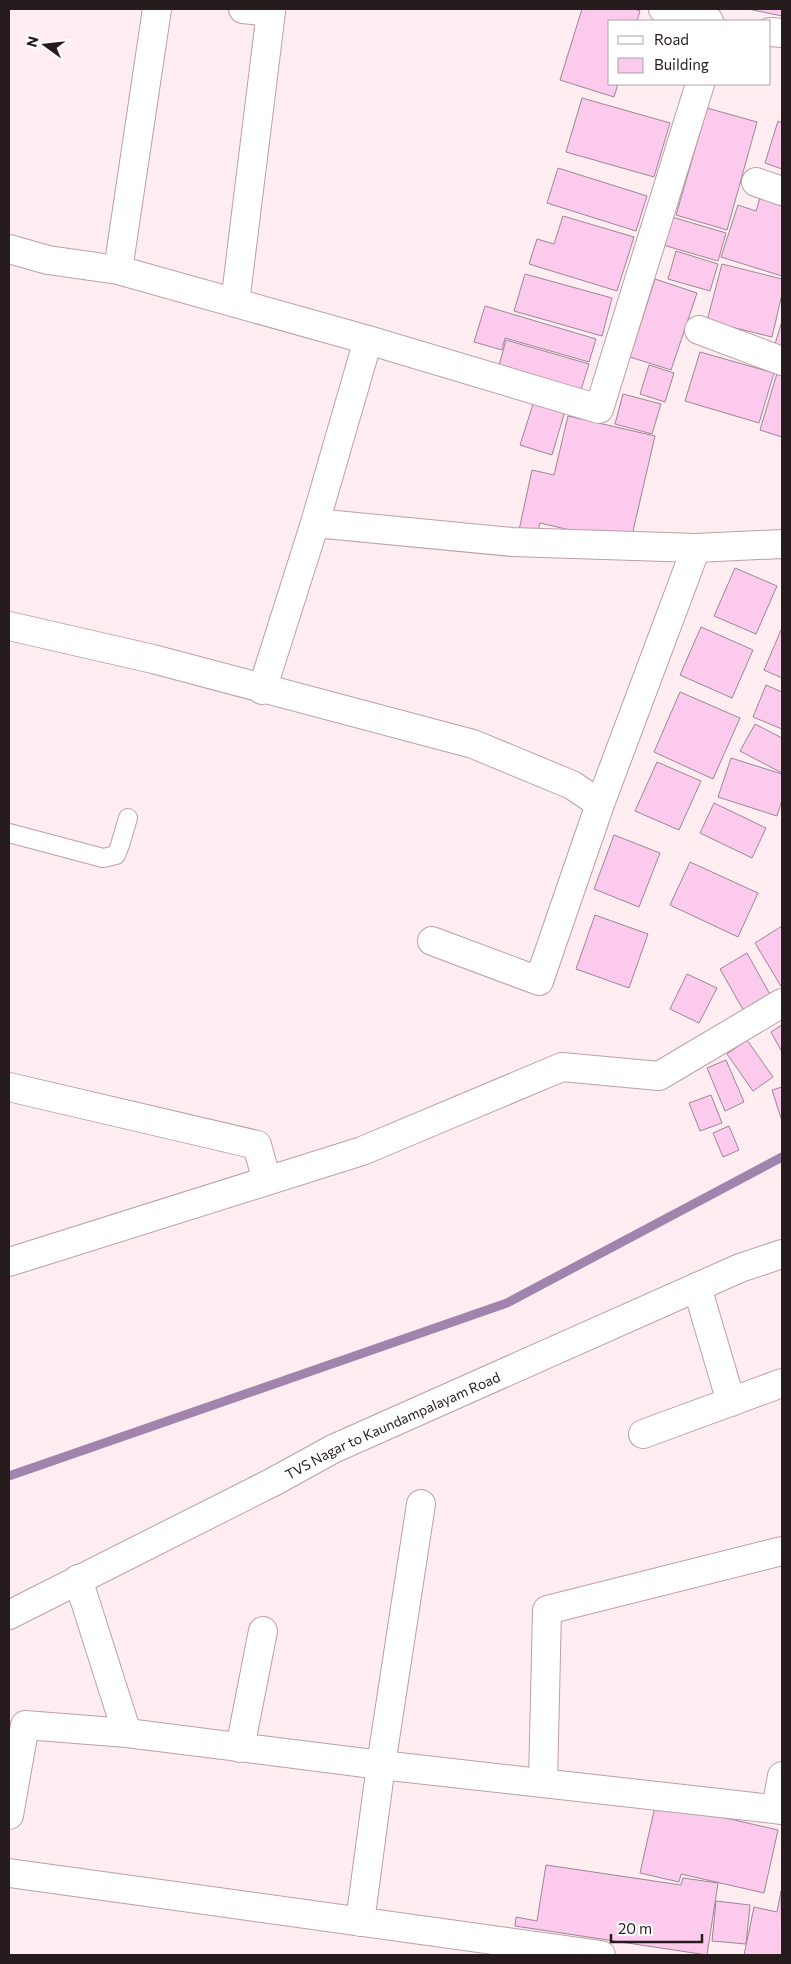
<svg xmlns="http://www.w3.org/2000/svg" width="791" height="1964" font-family="Commissioner,sans-serif">
<rect width="100%" height="100%" fill="#ffedf1"/>
<g fill="none" stroke-linecap="round" stroke-linejoin="round">
<path stroke="#a084ae" stroke-width="9" d="M9,1476L507,1303L782,1157"/>
</g>
<path fill="#fccaec" stroke="#9c8695" d="M582,9H635L640,11L637,21H610V84H618L614,97L560,80Z
M748,9H782V16Z
M582,98L670,123L654,177L566,152Z
M707,108L757,122L727,230L676,215Z
M778,121L782,123V169L765,163Z
M558,168L647,196L636,231L547,203Z
M760,198L782,205V276L721,257L738,205L756,211Z
M563,216L634,237L617,291L529,264L537,239L554,244Z
M672,217L726,233L718,261L663,245Z
M676,251L718,264L710,291L668,279Z
M722,264L782,279V294L772,337L707,321Z
M525,274L612,298L602,336L514,311Z
M655,279L697,293L671,370L630,357Z
M485,306L596,339L589,362L505,338L502,350L474,342Z
M782,321V346L775,344Z
M506,340L589,364L580,393L498,369Z
M700,352L774,373L759,423L685,401Z
M649,365L674,373L665,402L640,394Z
M778,370L782,371V437L760,430Z
M623,394L661,404L652,434L615,424Z
M534,401L565,411L552,455L520,445Z
M568,416L655,436L630,544L540,523L537,535L519,530L532,470L554,475Z
M735,568L777,586L756,634L714,616Z
M701,627L753,650L732,698L680,675Z
M781,630H782V678L764,670Z
M766,685L782,692V729L753,717Z
M680,692L740,718L713,779L654,752Z
M755,724L782,738V773L740,751Z
M731,758L782,774V800L777,816L718,797Z
M657,762L701,781L679,830L635,811Z
M714,803L766,828L752,858L700,833Z
M614,835L660,853L639,907L594,889Z
M690,862L758,893L738,937L670,905Z
M595,915L648,934L629,988L576,969Z
M782,926V988L755,943Z
M747,953L772,998L745,1013L720,969Z
M687,974L717,988L699,1023L670,1009Z
M782,1025V1052L771,1032Z
M747,1040L773,1077L753,1091L727,1054Z
M726,1060L744,1102L725,1111L707,1068Z
M782,1087V1121L772,1090Z
M711,1095L722,1123L700,1131L689,1103Z
M729,1126L739,1150L723,1157L713,1133Z
M656,1802L778,1830L764,1893L681,1874L679,1882L640,1873Z
M546,1865L681,1885L683,1878L718,1883L707,1955L515,1926L516,1917L537,1921Z
M781,1891L782,1955H744L754,1907L777,1912Z
M716,1901L750,1905L746,1944L712,1941Z"/>
<g fill="none" stroke-linecap="round" stroke-linejoin="round">
<defs>
<path id="service" d="M9,833L103,858L116,855L120,845L128,818"/>
<path id="minor" d="M663,9L709,21
M770,32L782,33
M756,182L782,191
M9,249L48,260L118,270L368,340L599,409L700,84
M118,270L157,9
M235,303L271,12L243,9
M699,330L782,361
M315,523L512,542L696,548L782,544
M9,626L153,659L473,744L572,785L600,804
M262,690L315,523L368,340
M432,941L539,981L600,804L696,548
M9,1087L257,1145L267,1181
M9,1262L362,1151L562,1067L659,1076L782,1003
M697,1287L731,1402
M643,1434L782,1383
M78,1579L127,1733
M240,1748L263,1631
M543,1783L547,1610L782,1551
M776,1809L782,1776
M9,1815L25,1725L127,1733L381,1765L782,1810
M9,1873L601,1955
M360,1922L381,1765L421,1504"/>
<g id="tertiary">
<path id="s1" d="M9,1615L273,1482L333,1449L740,1268L782,1254"/>
</g>
</defs>
<use href="#service" stroke="#bba0a6" stroke-width="20"/>
<use href="#minor" stroke="#bba0a6" stroke-width="30"/>
<use href="#tertiary" stroke="#bba0a6" stroke-width="30"/>
<use href="#service" stroke="#fff" stroke-width="18"/>
<use href="#minor" stroke="#fff" stroke-width="28"/>
<use href="#tertiary" stroke="#fff" stroke-width="28"/>
</g>
<g text-anchor="middle" dominant-baseline="central" stroke-width="4" stroke-linejoin="round" paint-order="stroke">
<g font-size="14" fill="#261c1e" stroke="#fff">
<text stroke="none"><textPath href="#s1" startOffset="428">TVS Nagar to Kaundampalayam Road</textPath></text>
</g>
</g>
<rect width="791" height="1964" fill="none" stroke="#261c1e" stroke-width="20"/>
<rect x="608" y="20" width="162" height="65" fill="#ffffff" stroke="#a8a4a5"/>
<rect x="618" y="36" width="25" height="8" fill="#ffffff" stroke="#a8a4a5"/>
<text x="654" y="45" font-size="15" fill="#261c1e">Road</text>
<rect x="618" y="58" width="25" height="15" fill="#fccaec" stroke="#a8a4a5"/>
<text x="654" y="70" font-size="15" fill="#261c1e">Building</text>
<g transform="translate(45 45) rotate(285)" stroke="#ffffff" stroke-width="4" paint-order="stroke">
<path d="M0-4L9 19L0 12L-9 19Z" fill="#261c1e"/>
<text y="-8" font-size="14" font-weight="bold" text-anchor="middle" fill="#261c1e">N</text>
</g>
<path d="M611 1934v8h91v-8" fill="none" stroke="#261c1e" stroke-width="2.5"/>
<text x="618" y="1934" font-size="15" fill="#261c1e" stroke="#ffffff" stroke-width="4" paint-order="stroke">20 m</text>
</svg>
